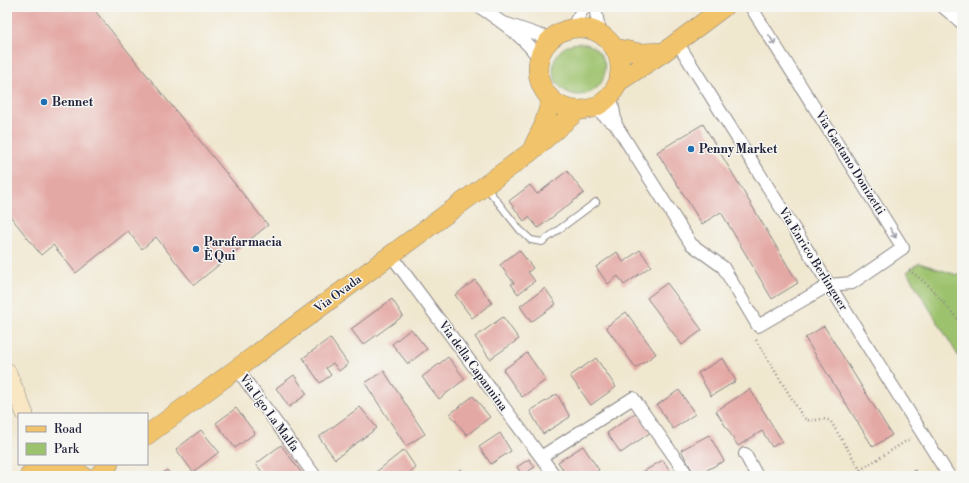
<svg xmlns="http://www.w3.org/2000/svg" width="969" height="483" font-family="'Libre Bodoni',serif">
<rect width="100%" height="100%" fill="#f6f6f2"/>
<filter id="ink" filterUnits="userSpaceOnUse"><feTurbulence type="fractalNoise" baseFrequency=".025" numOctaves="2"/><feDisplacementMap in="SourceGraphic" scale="8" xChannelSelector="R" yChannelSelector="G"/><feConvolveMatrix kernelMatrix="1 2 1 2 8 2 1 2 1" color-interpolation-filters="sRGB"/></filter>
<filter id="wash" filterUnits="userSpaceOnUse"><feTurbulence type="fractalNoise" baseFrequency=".012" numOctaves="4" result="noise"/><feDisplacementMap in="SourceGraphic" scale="16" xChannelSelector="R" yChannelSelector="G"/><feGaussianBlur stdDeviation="0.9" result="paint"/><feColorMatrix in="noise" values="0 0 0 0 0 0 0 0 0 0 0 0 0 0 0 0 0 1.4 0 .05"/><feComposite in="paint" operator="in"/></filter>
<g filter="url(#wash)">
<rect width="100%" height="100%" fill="#f0e7cf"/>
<path fill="#9dc26d" stroke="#607254" d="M553 69a26 26 0 1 1 52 0a26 26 0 1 1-52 0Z
M919,263L957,275L962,272V362L907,272Z"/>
<g id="blocks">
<path fill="#e4a8a4" d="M7,7H92L268,225L194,285L156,237L142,249L128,231L76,273L53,245L41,255L7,212Z
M703,124L798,283L772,299L721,212L702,224L657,152Z
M567,171L584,193L538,228L529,217L524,221L509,201L530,185L537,194Z
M519,250L533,268L528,272L535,281L518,294L511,284L514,283L500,265Z
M640,250L651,266L624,285L618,276L608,284L596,267L617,252L623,262Z
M475,280L492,303L472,318L455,295Z
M667,283L702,330L682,345L647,298Z
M545,288L556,304L531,322L520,306Z
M392,299L403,316L363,345L351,329Z
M626,312L656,354L636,368L606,327Z
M503,317L519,339L490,359L475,337Z
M824,326L892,435L873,447L805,338Z
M411,329L427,349L408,364L392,344Z
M330,338L348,364L339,371L333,363L326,368L331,375L320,383L303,358Z
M527,353L546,380L522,397L503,370Z
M448,357L465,379L439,399L422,377Z
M596,358L616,387L591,405L570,376Z
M723,358L736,381L711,396L698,373Z
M384,371L425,434L406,446L365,383Z
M294,375L307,394L289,407L276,388Z
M750,389L782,441L772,447L762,431L738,446L716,411Z
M679,390L695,414L673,429L657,405Z
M557,394L570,417L543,434L530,411Z
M473,396L490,417L467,435L450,414Z
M360,407L377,428L335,459L319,437Z
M236,408L255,433L235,448L216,423Z
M637,412L651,432L621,453L607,433Z
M201,430L219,452L193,472L176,449Z
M500,433L511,451L491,464L479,447Z
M709,435L724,461L695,476L681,450Z
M281,445L304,476H265L256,464Z
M583,446L599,470L590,476H567L558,462Z
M404,450L416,468L406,476H371Z
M529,459L535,467L522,475L517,467Z
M663,460L673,476H643L641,473Z
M461,469L465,476H451Z
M167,470L172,476H159Z
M915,470L918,476H905Z"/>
</g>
</g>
<g filter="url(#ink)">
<use href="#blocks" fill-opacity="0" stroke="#898485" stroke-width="1"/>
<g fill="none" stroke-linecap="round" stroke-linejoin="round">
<defs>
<path id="service" d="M486,187L520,230L531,240L542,242L596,202"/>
<path id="minor" d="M480,7C501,22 525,37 539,59
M595,7L598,24L603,36
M943,7L962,23
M504,23L542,36L553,37
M571,29L584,7
M677,42L949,476
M611,96L616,125
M594,108L616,125L691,244L723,267L758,326L829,285L852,283L903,248L751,7
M391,255L555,476
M237,369L315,476
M745,454L757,476
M541,457L633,398L688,476"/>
<path id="secondary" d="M7,371L25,414"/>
<path id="primary" d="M538 69a41 41 0 1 1 82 0a41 41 0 1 1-82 0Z
M614,48L640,53L663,52
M618,82L664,52L724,7
M534,145L543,127L551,100
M147,435L529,153L577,111
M29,476C48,460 64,460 83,476
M98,476L109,464"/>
</defs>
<use href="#service" stroke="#898485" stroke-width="8"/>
<use href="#minor" stroke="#898485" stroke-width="14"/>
<use href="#secondary" stroke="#898485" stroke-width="18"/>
<use href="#primary" stroke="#898485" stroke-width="20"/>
<path stroke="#898485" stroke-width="2.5" stroke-dasharray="1 3" stroke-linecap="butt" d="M909,270L928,285L962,324
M756,340L803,417C812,426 822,414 831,422L864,476
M860,470L911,438"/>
<use href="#service" stroke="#fff" stroke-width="6"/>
<use href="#minor" stroke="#fff" stroke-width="12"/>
<use href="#secondary" stroke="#f9e7c3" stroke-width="17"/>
<use href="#primary" stroke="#f1c36a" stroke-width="19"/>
</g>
<defs><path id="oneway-shaft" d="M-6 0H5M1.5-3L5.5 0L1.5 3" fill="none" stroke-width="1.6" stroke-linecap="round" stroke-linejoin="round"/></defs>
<g stroke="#9c9ca7">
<use href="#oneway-shaft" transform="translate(772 40) rotate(58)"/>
<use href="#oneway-shaft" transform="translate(893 233) rotate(58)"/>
</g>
</g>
<g fill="#1f6fb2" stroke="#f6f6f2" stroke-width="1.5">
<circle cx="44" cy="102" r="4"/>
<circle cx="691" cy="149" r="4"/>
<circle cx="196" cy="249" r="4"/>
</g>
<g text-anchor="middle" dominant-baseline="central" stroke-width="3" stroke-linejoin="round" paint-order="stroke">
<g font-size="12" font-weight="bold" fill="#22223b" stroke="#f6f6f2" text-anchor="start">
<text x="52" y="102">Bennet</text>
<text x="699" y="149">Penny Market</text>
<text x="204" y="242">Parafarmacia<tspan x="204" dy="14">È Qui</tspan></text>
</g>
<g font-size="12" fill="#22223b" stroke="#f6f6f2">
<text transform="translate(850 163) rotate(58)">Via Gaetano Donizetti</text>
<text transform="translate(813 259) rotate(58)">Via Enrico Berlinguer</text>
<text transform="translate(338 294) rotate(-36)">Via Ovada</text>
<text transform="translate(473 366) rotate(54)">Via della Capannina</text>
<text transform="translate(269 413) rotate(54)">Via Ugo La Malfa</text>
</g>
</g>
<rect width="969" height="483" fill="none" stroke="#f6f6f2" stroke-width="24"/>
<rect x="18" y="413" width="130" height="52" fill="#f6f6f2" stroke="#a1a1a9"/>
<rect x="26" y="426" width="20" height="6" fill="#f1c36a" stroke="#a1a1a9"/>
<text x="54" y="433" font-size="12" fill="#22223b">Road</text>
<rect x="26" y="443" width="20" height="12" fill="#9dc26d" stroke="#a1a1a9"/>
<text x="54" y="453" font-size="12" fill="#22223b">Park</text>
</svg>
